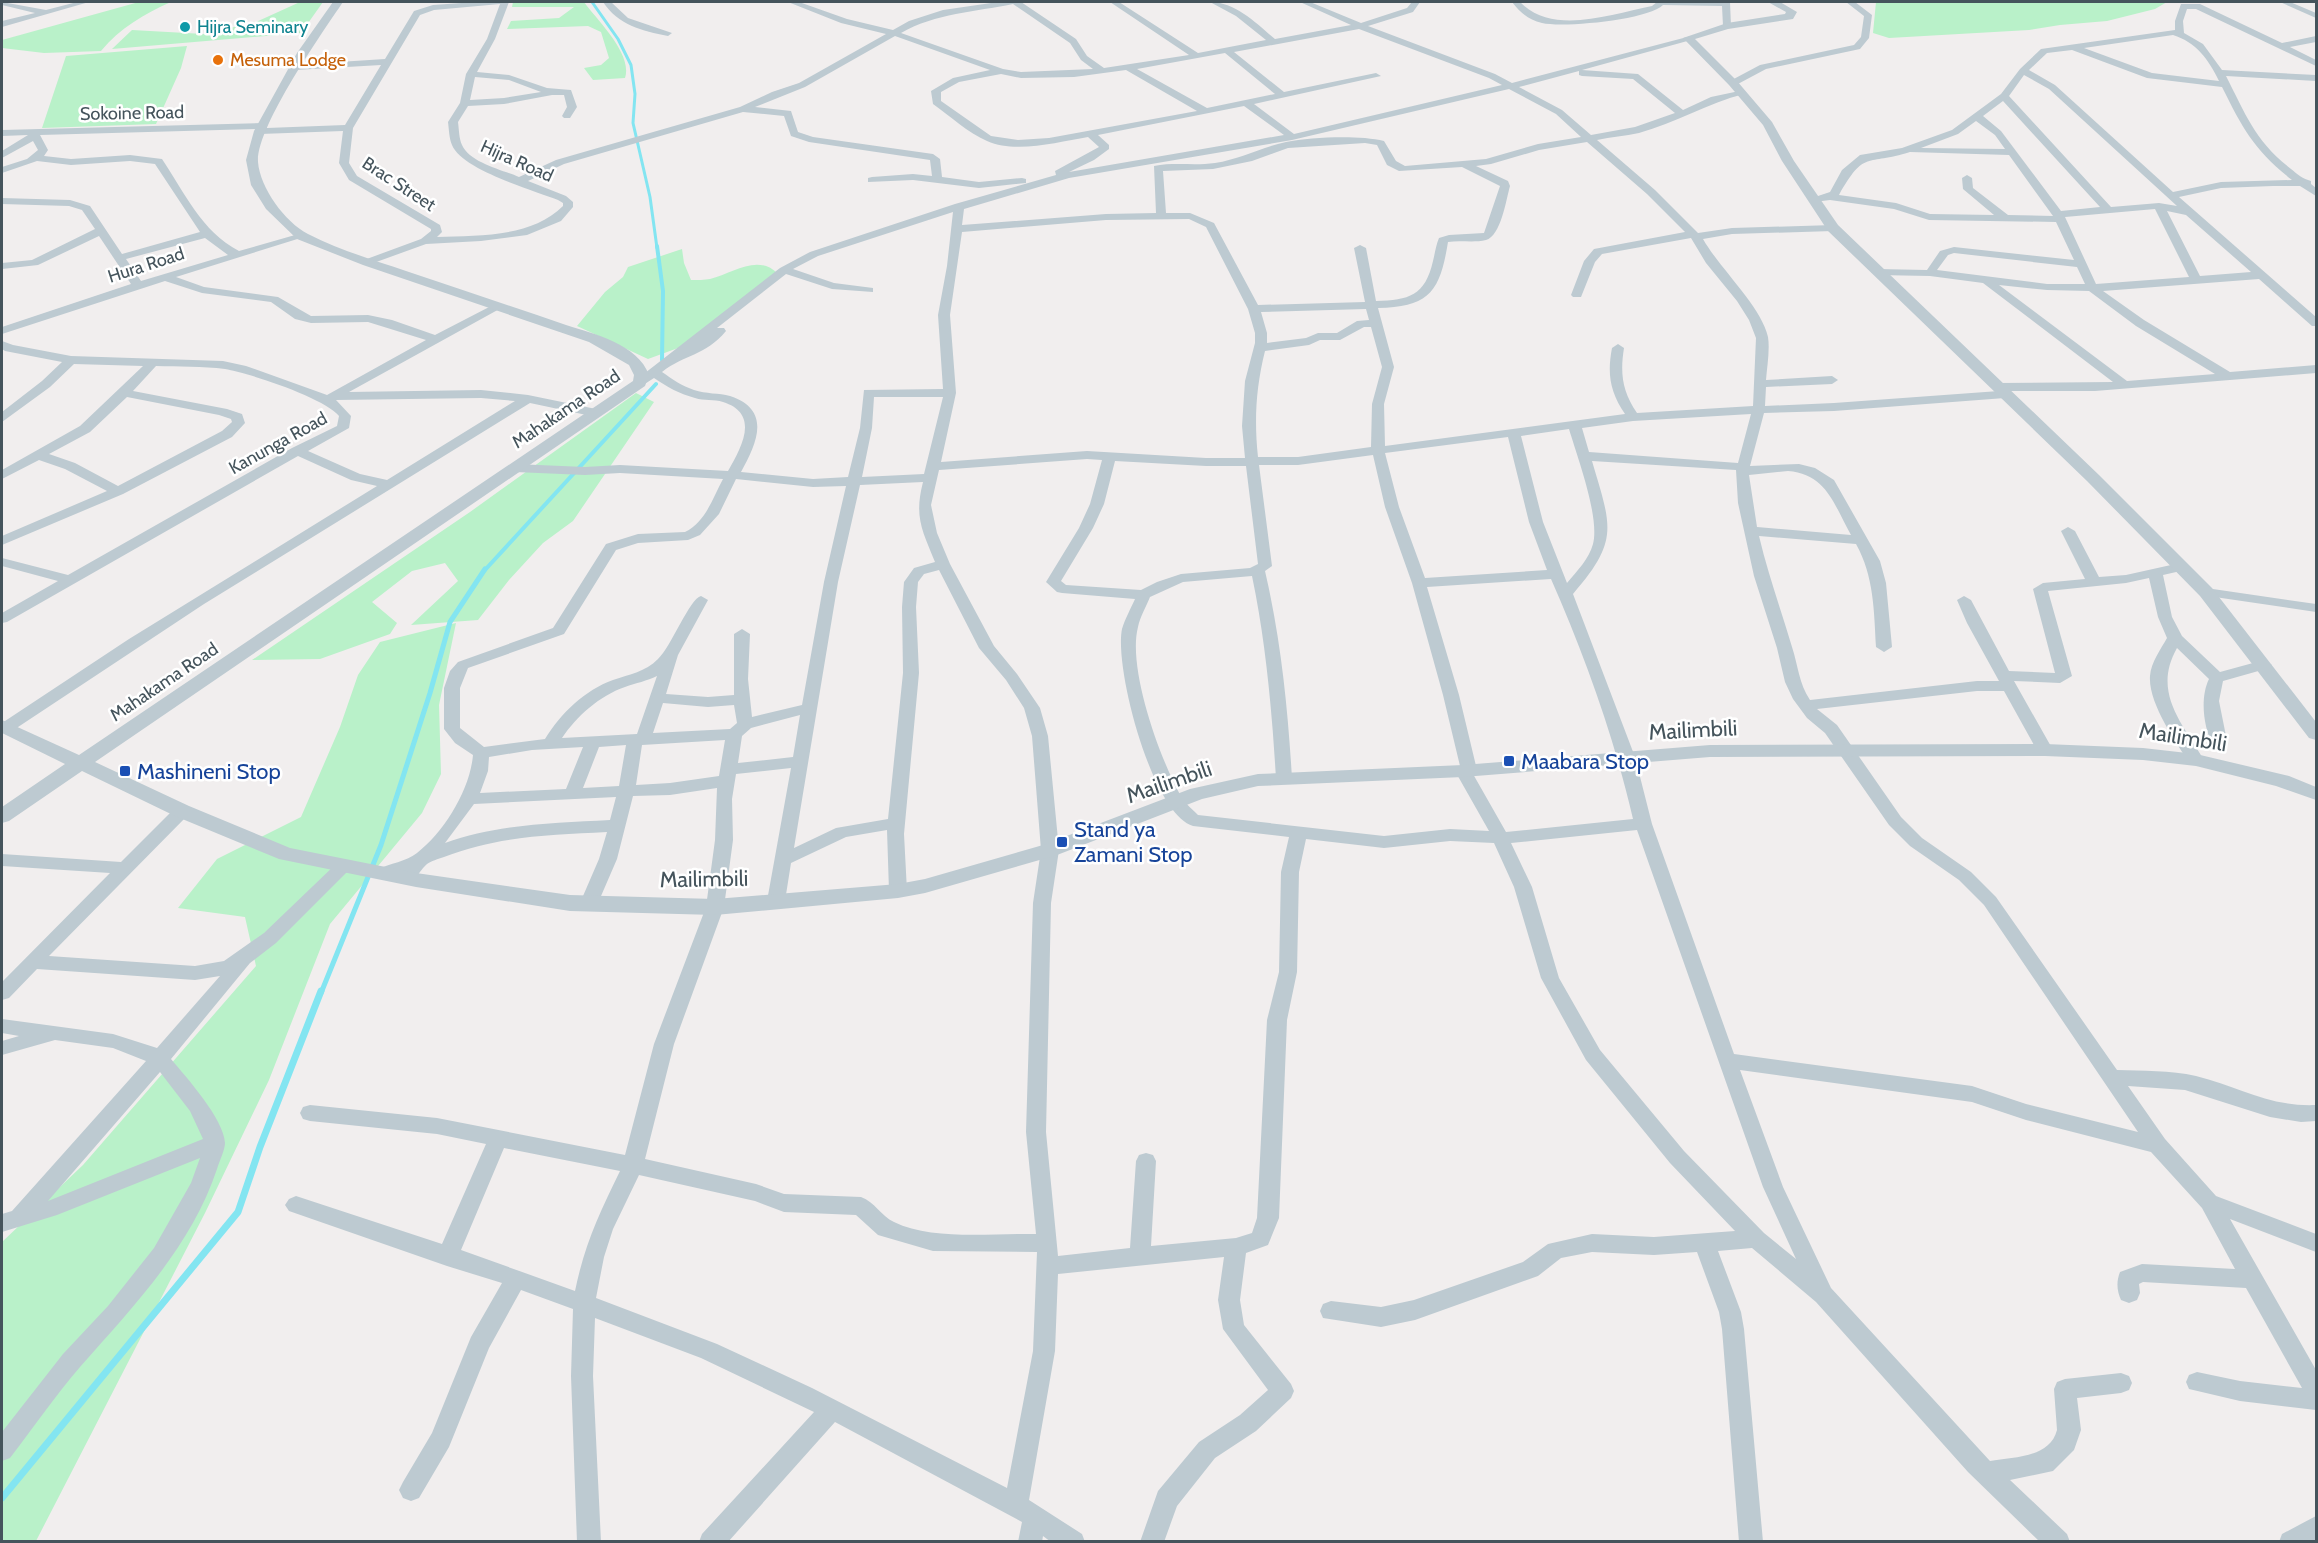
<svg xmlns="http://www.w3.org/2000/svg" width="2318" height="1543" font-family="Cabin,sans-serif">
<rect width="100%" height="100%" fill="#f1eeee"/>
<path fill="#b9f1c9" d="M139,2H171C144,14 120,28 101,51L44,53L2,48V40Z
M300,2H323L301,33L112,49L132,30L204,34L256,22Z
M513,2H584C597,20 633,54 625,78L593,80L584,68L601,65L609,58L601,32L588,26L507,29L511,21L559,18L574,7H512Z
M1876,2H2167L2155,9L2107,21L2060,25L2029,30L1889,38L1873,33Z
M187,46L181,68L156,124L42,128L66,56Z
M682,249L684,263L691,280C697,280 705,280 710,279C733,273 758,253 778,274L689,344L648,359L577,326L605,292L623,277L628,267Z
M636,393L654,402L573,521L543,543L509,580L478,620L411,625L458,581L445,563L412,571L372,602L397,623L390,634L320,659L252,660L470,512Z
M456,623L439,705L441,774L422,813L330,924L269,1080L205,1213L36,1541L2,1542V1242L83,1165L256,966L245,917L178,908L217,859L301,817L340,727L358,675L380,642Z"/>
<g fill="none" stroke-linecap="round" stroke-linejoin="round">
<path stroke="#83e5f1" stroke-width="3" d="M592,2L618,39L631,65L635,94L633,123L650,197L657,248"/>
<path stroke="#83e5f1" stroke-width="4" d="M657,246L663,291L662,360
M484,571L656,384"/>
<path stroke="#83e5f1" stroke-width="5" d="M321,993L381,845L430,693L450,622L485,569"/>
<path stroke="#83e5f1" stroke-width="7" d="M2,1498L238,1212L260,1147L321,991"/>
<path fill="#bdcad1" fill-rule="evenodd" d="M2,2L46,10L77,2H89L2,27V21L35,13L2,5Z
M476,2H509L495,39L477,72L509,75L547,88L571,90L577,107L570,118H564L562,116L567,107L564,95H552L504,104L468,106L458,122C459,129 459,139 462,145C470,163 503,170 519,177L556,160L740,107L772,92L799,83L886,34L841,23L788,2H799L847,19L893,30L909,21L943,10L998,2H1021L1076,39L1087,56L1104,68L1189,55L1110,2H1119L1198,53L1266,40L1236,16L1210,2C1236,2 1257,24 1275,39L1351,25L1300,2H1310L1361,23L1407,8L1412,2H1420L1413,12L1368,26L1495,74L1512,83L1691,36V40L1582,70L1638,74L1683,110L1711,97L1744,90V94C1708,103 1675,123 1639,133C1625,136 1611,137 1597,140L1655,190L1698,233L1732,228L1833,225L1838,228L1833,231L1732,234L1703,239C1720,269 1761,306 1768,337C1770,350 1767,367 1766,380L1832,376L1838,380L1832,384L1766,387L1765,406L1834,403L1999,391L1993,387L1999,383L2113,382L1983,283L1930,276L1877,275L1871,272L1877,269L1927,270L1940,251L1954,247L2074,260L2056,222L1929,220L1894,209L1830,200L1814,202L1809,199L1830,192L1842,170L1860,155L1902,148L1952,130L2001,94L2020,69L2041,49L2175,30V21L2181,4H2200L2282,43L2316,36V42L2290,47L2316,60V66L2196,9H2187L2183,21L2184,33L2203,44L2222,70L2316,75V81L2226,76C2246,115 2255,141 2291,169C2297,174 2303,179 2311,181V184L2316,188V196L2300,186H2273L2221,188L2179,197L2316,317V326H2312L2259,279L2103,291L2144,320L2230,372L2316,365V373L2095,391H2007L2011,394L2005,398L1834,411L1764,413L1750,466L1799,464L1815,468L1834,480L1880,561L1886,583L1892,647L1884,652L1876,647C1874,611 1874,576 1856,544L1759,536C1768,574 1781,610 1792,647C1798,665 1799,684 1810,700L1977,681H1999L1967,623L1957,600L1964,596L1971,600L2009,671L2055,673L2033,589L2043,583L2085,579L2061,531L2068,527L2075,531L2099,577L2126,575L2180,563L2185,564L2187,567L2185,570L2163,575L2172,617L2182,636L2220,672L2264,660L2272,665L2269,668L2223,681L2219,701L2227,741L2225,745H2213C2203,727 2200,697 2209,679L2177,648C2152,692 2182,723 2204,760L2202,764H2190C2176,742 2148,703 2150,676C2151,662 2161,649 2167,638L2158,617L2149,578L2126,583L2048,591L2072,676L2060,683L2014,681L2053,750L2051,754H2039L2004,691H1977L1817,709L1837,725L1901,817L1922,838L1971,872L1996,897L2117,1070C2143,1071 2170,1070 2196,1076C2240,1087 2269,1107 2316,1105V1121L2301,1122L2270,1117L2185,1090L2128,1086L2165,1139L2216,1196L2316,1234V1252L2230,1219L2316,1370V1410L2240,1401L2189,1389L2186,1382L2189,1375L2197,1372L2240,1381L2302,1388L2246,1288L2143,1282L2139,1284L2140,1293L2137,1300L2129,1303L2121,1300C2117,1291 2116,1282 2120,1272L2142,1264L2235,1269L2202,1208L2151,1152L2026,1120L1972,1102L1740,1070L1783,1187L1831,1288L1990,1461C2013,1457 2050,1458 2057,1430L2054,1389L2057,1382L2065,1379L2121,1373L2129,1376L2132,1383L2129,1390L2121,1393L2077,1398L2081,1430L2074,1450L2053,1471L2010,1480L2067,1534L2070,1542H2040L1968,1472L1816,1302L1752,1248L1718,1251L1741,1312L1744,1329L1763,1542H1739L1722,1329L1719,1312L1697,1252L1654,1255L1592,1252L1561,1258L1538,1276L1415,1320L1381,1327L1323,1318L1320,1311L1323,1304L1331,1301L1381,1307L1414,1300L1523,1262L1548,1244L1592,1234L1654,1237L1735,1231L1670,1163L1586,1060L1541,978L1514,887L1494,843L1450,841L1384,848L1306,839L1299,872L1297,972L1287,1020L1279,1218L1268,1245L1246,1253L1240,1300L1244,1325L1291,1384L1294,1391L1291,1398L1256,1431L1215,1458L1177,1506L1164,1542H1140L1158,1491L1199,1442L1240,1415L1268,1390L1223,1329L1218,1300L1224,1257L1058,1274L1055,1351L1029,1500L1082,1534L1085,1542H1051L1043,1536L1042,1542H1018L1022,1522L835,1422L728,1542H699L702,1534L814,1412L701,1358L595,1318L593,1376L601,1542H577L571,1376L573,1309L521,1290L489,1348L449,1447L419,1498L411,1501L403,1498L399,1490L403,1482L432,1433L471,1337L502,1283L447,1266L289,1211L285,1205L289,1199L296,1196L442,1244L486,1144L437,1134L310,1121L303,1119L300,1113L303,1107L310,1105L437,1118L625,1155L654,1044L706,907L715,840L717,788L670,795L633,796L617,859L598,903L595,907L589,909L583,907L580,903L599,859L607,832C549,835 498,836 444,857C438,859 431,861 427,864C417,873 414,887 399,882L396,878L398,874L384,879L378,877L375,873L378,869C389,864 407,861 417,853C444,832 470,790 473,755L455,743L444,729V688L450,671L458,662L553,628L606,544L638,534L685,532C706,522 713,497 723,479L620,473L585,475L515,472L508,468L515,464L585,467L620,465L728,471C741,448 761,414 723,402C714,399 704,401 695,398C680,394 667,387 654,378L640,387L634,383L636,380L780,268L810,252L955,204L1056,175L1055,171L1099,147L1088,137C1057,142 1017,154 987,141C968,133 950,116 933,104L931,91L953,78L990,70L895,36L805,87L755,107L791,111L798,132L813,137L933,154L940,159L942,177L979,182L1022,178L1026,179V183L979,188L913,180L868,182V178L872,177L913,174L932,176L930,160L809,142L791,136L784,116L743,112L564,164L528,181L566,196L573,202V207L561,221L527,235L481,241L426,244L368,265L364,264V260L421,239L431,231V229L349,180L339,163L343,131L260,134L257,133L256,129L40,135L48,150L44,156L71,159L130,155L162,159C185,193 201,231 239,251L302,233L307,236L176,277L204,287L278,297L311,316L368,315L392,320L435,335L493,305H501L503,307L349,392L481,390L528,395L596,409L602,413L596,417L530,403L204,604L12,731H2V723L129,639L377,486L351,480L298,456L7,622L2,623V613L58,581L2,566V558L68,575L292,448L337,426L339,416C325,398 249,373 225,369C203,366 178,367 156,366L133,391L227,409L242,414L245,423L232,437L123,494L2,545V536L107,491L65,469L39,460L2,479V470L80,426L143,366L74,364L50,387L2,422V412L42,381L62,362L5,351L2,349V341L13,345L71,356L223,361L246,366L327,395L426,340L368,322L311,323L295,319L271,302L202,293L165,281L2,334V327L131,284L99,236L38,265L2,269V263L32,260L95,229L82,210L69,206L2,204V198L70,200L90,206L122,254L200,232L155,164L130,161L71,165L37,161L2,173V167L27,159L38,150L33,141L2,158V151L28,135L2,136V130L263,123L266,124L267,128L345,125L381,65L295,70L292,69V65L385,59L414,11L433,5ZM500,4L487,39L466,74L460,103L448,122C449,129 449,138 452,145C462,170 533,190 558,200L563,203V206C531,238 479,235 437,237L442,232L440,225L357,176L349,163L353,128L420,15L434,10ZM1013,4L1070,43L1081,60L1093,69L1021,72L1003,69L901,33C936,13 975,12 1013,4ZM1359,29L1489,78L1502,85L1294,134L1254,104L1381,76L1376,73L1284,92L1234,52ZM2173,35C2196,42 2209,60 2219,81L2152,73L2084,48ZM2072,50L2147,78L2222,87C2243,129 2254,150 2292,180L2221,182L2173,192L2055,85L2029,70L2047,53ZM1225,53L1275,94L1207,108L1137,69ZM1126,70L1197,111L1049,138L1018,140L991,136L941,101V92L959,82L1001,74L1021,78L1074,77ZM1579,71V75L1582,76L1633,79L1675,113L1635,127L1591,135L1562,110L1519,87ZM2024,75L2049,89L2177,206L2159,203L2111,207L2009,96ZM475,77L509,80L541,92L504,98L470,100ZM1509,89L1556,114L1581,137L1538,144L1486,159L1405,166L1396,161L1384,141C1359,135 1312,137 1286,142C1262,147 1240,159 1215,163C1195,166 1174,162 1154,166L1156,213L1106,214L962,225L964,209L1069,178L1292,140ZM2003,101L2100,207L2061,211L2001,131L1983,116ZM1244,106L1284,135L1069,172L1094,160L1109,149V145L1098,135ZM1976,121L1995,135L2005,149L1921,148L1958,134ZM1587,142L1647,194L1685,232L1594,249L1584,261L1571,295L1573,297H1581L1595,262L1602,254L1691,238L1706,263L1737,301L1749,320L1756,338L1753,406L1637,413C1622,391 1620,373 1624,348L1618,344L1612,348C1607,374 1610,392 1625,414L1385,446L1384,404L1394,367L1378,308C1430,307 1440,291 1448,242C1460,240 1474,243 1486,240C1501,236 1506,200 1510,186L1508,181L1476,166L1491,164L1539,150ZM1365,143L1377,145L1387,165L1399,171L1462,167L1500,186L1484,233L1449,235L1439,238C1436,245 1435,253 1433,261C1425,296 1409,300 1376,301L1366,248L1360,245L1354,248L1365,302L1258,305L1214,223L1190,213H1166L1163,171L1213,169L1252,161L1288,148ZM1910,152L2009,155L2053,216L2008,215L1973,188L1972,178L1967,175L1962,178L1963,189L1994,215L1930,214L1896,203L1839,195C1865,149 1866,166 1910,152ZM2155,209L2189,277L2096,284L2065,217ZM2167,211L2186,215L2251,272L2200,276ZM953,212L947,266L938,315L943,389L864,390L860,428L848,477L813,479L741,472C756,445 773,410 730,396C719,393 706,394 694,390C682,386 672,379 662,372C685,354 705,356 726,331L724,328H717L786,274L832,289L873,292V288L834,283L793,269L818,256ZM1189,219L1206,227L1248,309L1255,333V343L1245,381L1242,426L1245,458H1206L1087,451L941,462L956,393L950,315L962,232L1106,220ZM205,238L228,255L141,281L126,259ZM1954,253L2077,267L2085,284H2047L1937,270L1948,255ZM1999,285L2047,290L2089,291L2136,326L2215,374L2127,381ZM1366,309L1369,320L1357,321L1337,333H1318L1306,338L1267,343V333L1261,312ZM1364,327H1371L1382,367L1372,404L1371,447L1298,457H1258C1254,420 1256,387 1265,351L1309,345L1320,340H1340ZM127,397L219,415L231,419L232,422L222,431L118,486L75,463L49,454L90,432ZM874,397H943L924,474L862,477L872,428ZM481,398L515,401L387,480L360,474L308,451L349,428L351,416L336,400ZM1751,414L1738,463L1589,452L1582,428L1633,421ZM1569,429C1577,456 1600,517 1593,544C1589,559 1577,571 1567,583L1543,522L1521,436ZM1508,437L1529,522L1547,570L1425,578L1399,507L1385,453ZM1373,455L1385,507L1412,583L1443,695L1460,766L1455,771L1489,831L1450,829L1384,836L1198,815C1193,810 1186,804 1182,798C1161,762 1127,669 1138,627C1140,617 1146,607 1150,597L1183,582L1252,576C1266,643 1272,711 1276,779L1278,783H1290L1292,779C1288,709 1281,640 1265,571L1272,566L1259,465H1298ZM1087,459L1102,460L1090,504L1079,528L1046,582L1057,592L1062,593L1135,599C1131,608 1125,619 1122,629C1114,668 1152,814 1193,826L1289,837L1281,872L1279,972L1267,1020L1257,1218L1252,1233L1236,1238L1151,1246L1156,1161L1153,1155L1146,1153L1139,1155L1136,1161L1130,1248L1058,1256L1046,1132L1051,903L1059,850L1048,736L1040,708L1017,674L994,646L950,564L937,533L931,505L939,470ZM1115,461L1206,466H1246L1258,564L1250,568L1181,574L1157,582L1141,590L1066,585L1061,581L1093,528L1104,504ZM1592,461L1736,470L1738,503L1754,576L1777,648L1785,682L1793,699L1807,718L1825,733L1889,825L1910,846L1959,880L1984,905L2138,1132L2026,1104L1972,1086L1734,1054L1652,824L1635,757L1573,594C1620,540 1611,526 1592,461ZM1788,471C1827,474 1834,505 1851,535L1757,527L1749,475ZM736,479L813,487L846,486L824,582L802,705L752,717L748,679L750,634L742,629L734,634V695L708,697L666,694L678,655L708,600L701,596C690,598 671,647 658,659C645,672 630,674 613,680C585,690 561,713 545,739L484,747L460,728V688L468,668L564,634L616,550L638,543L688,540L700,535L719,514ZM923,482C914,517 922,530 935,562L914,568L904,582L902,607L903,673L888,819L836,828L794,848L838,582L860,485ZM939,570L979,648L1006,680L1024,708L1032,736L1041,850L1033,903L1026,1132L1036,1234C993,1233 933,1241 894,1222C881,1216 875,1202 861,1197L784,1194L756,1184L645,1159L674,1044L724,907L733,840L732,799L736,774L791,768L767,901L770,905L776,907L782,905L785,901L791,863L846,837L887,830L889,891L892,895L898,897L904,895L907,891L904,834L919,673L916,607L918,582L924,574ZM1551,579C1585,656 1614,737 1633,819L1506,832L1473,774L1477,770L1459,695L1427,587ZM657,676L637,734L562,738C577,716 599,696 625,687C636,683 647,681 657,676ZM663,703L708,707L734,705L737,723L730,729L653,733ZM800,715L793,757L738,763L742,736L751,728ZM725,740L719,776L670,783L636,785L642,745ZM626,745L619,786L583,788L599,747ZM583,747L566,789L480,793L488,771L489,757L532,750ZM616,797L610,820C554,823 498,824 445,843L474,804ZM1637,830L1763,1187L1796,1259L1764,1233L1684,1151L1600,1050L1559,978L1532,887L1511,843ZM504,1148L620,1171C599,1214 585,1243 575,1291L461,1250ZM639,1175L755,1201L784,1212L856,1215L878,1235L933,1251L1037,1252L1033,1351L1007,1488L812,1388L717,1344L596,1298L604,1257L613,1229Z
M603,2H611L628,18L672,33L668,36C642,31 618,25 603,2Z
M1512,2H1520C1553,36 1611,14 1652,6L1657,2H1730L1731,26L1727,29L1723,26L1722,6L1663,5C1648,20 1563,28 1542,23C1528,20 1520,12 1512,2Z
M1846,2H1855L1872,15L1869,38L1860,49L1766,69L1736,85H1730V81L1760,65L1854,45L1861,37L1864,16Z
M2280,2H2290L2316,13V18Z
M2206,588L2316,604V612L2201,595L2199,592Z
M182,805L188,807L190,811L188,815L49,956L195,966L224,961L264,933L337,863H349L352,867L276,943L250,963L171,1059C186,1077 224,1119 225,1143C225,1150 219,1162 217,1169C191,1247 133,1307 80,1367C55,1396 33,1428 10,1458L2,1461V1432L63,1354L108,1306L154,1248L191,1183L200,1158L57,1215L2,1232V1214L12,1211L146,1061L113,1048L55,1040L2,1055V1041L19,1036L2,1033V1019L113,1034L157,1048L220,976L195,980L37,969L9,998L2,1000V982L110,873L2,866V854L121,862L176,807ZM160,1072L190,1111L203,1139L48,1201Z
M2316,1516V1541L2279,1542L2282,1534Z"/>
<path fill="#bdcad1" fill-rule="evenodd" d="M333,2H343C322,33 256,127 258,162C260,188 285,222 308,234C339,250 374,260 406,271C460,289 513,307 566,325C594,334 638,344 649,375L645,386L95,762L189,806L290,848L416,873L570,895L715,899L898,884L925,879L1043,845L1190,789L1258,774L1463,765L1710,745L2045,744L2143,748L2196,754L2289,776L2316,787V800L2276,786L2196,766L2143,760L2045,756L1710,757L1463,777L1258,786L1202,799L1057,855L925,893L898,898L715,915L570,911L416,887L279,859L175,816L82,771L9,821L2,823V807L65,764L2,733V720L79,755L633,381L634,375L629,365L589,342L363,265L297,239L266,209L251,185L246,160L254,131L297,53Z
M1768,2H1780L1797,12L1793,19L1728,29L1695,39L1737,81L1772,122L1794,161L1838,225L2099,475L2212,588L2316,722V740L2309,738L2200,596L2087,481L1828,231L1782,161L1763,125L1729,85L1683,38L1727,23L1785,14L1786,12Z"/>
</g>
<circle fill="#0f9aa8" stroke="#fff" stroke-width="2" cx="185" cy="27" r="6"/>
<circle fill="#e8710a" stroke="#fff" stroke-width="2" cx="218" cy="60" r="6"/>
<g fill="#1a4fb4" stroke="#fff" stroke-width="2">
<rect x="1503" y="755" width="12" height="12" rx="3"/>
<rect x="119" y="765" width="12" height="12" rx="3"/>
<rect x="1056" y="836" width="12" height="12" rx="3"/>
</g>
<g text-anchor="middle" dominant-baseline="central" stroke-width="5" stroke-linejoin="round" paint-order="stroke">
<g font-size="18" fill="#0d838f" stroke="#fff" text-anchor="start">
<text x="197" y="27">Hijra Seminary</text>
</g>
<g font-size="18" fill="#c56008" stroke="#fff" text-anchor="start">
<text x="230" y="60">Mesuma Lodge</text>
</g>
<g font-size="18" fill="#45545c" stroke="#fff">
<text transform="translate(132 113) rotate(-1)">Sokoine Road</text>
<text transform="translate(517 161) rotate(24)">Hijra Road</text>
<text transform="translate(399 184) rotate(33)">Brac Street</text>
<text transform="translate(146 265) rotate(-18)">Hura Road</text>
<text transform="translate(566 409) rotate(-34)">Mahakama Road</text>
<text transform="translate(278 443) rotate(-29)">Kanunga Road</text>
<text transform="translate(164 682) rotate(-34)">Mahakama Road</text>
</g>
<g font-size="22" fill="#45545c" stroke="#fff">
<text transform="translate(1693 730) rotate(-3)">Mailimbili</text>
<text transform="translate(2183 737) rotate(9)">Mailimbili</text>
<text transform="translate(1169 782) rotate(-19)">Mailimbili</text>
<text transform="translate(704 879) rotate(-1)">Mailimbili</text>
</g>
<g font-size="22" fill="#164399" stroke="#fff" text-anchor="start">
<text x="1521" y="761">Maabara Stop</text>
<text x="137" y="771">Mashineni Stop</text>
<text x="1074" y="829">Stand ya<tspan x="1074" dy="25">Zamani Stop</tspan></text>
</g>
</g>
<rect width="2318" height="1543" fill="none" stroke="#45545c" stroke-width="6"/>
</svg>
